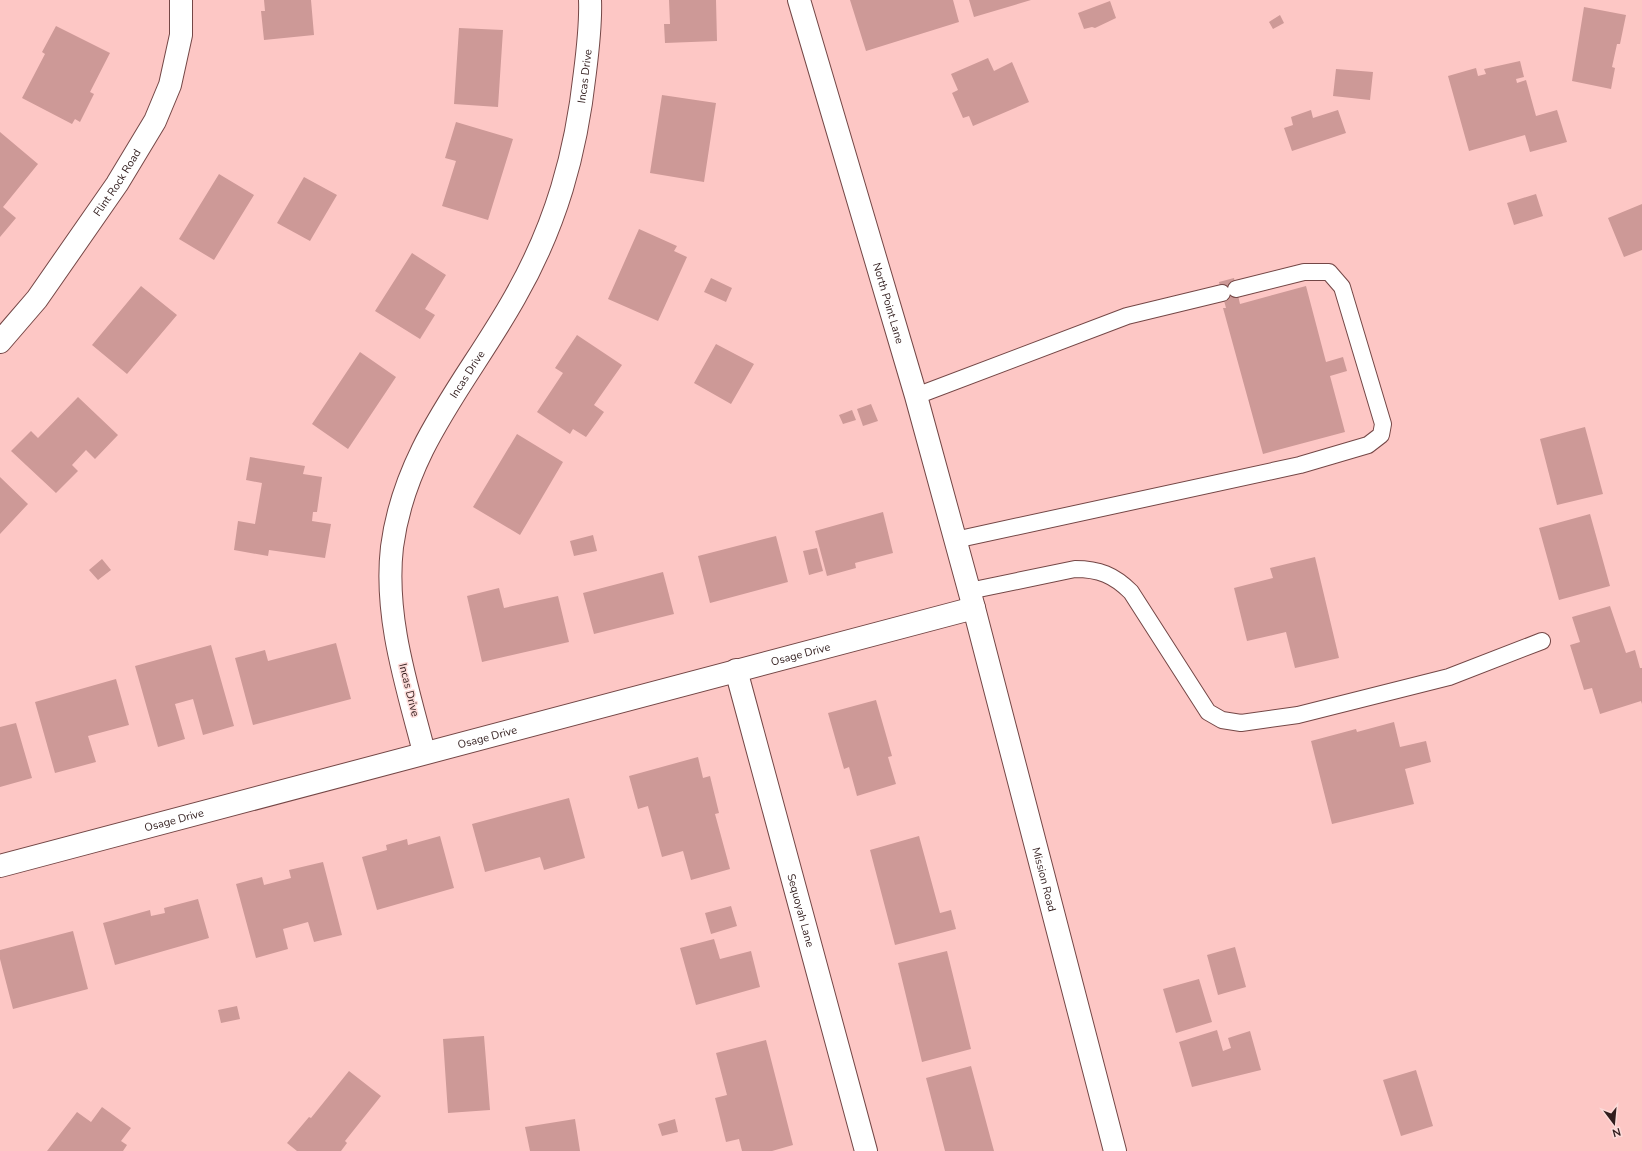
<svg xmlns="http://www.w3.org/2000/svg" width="1642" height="1151" font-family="'Nunito Sans',sans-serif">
<rect width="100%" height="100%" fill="#fdc7c5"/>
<path fill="#cd9997" d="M264,0H311L314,35L264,40L261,11H265Z
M669,0H716L717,41L665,43L664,24H670Z
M850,0H953L959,22L866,51Z
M969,0H1031L974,17Z
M1110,1L1116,18L1095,28L1092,27L1084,29L1078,13Z
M1584,7L1626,15L1620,44H1617L1612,67L1615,68L1611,89L1572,81Z
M1280,15L1284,23L1273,29L1269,22Z
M56,26L110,53L90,92L94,94L80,122L75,119L72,124L22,98L45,54L42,52Z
M459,28L503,30L498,107L454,104Z
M988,58L994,71L1012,62L1029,102L973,126L969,116L963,118L952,93L958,90L951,74Z
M1520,61L1524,77L1516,79L1517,83L1526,80L1536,116L1557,110L1567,142L1530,152L1525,135L1469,151L1448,76L1476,68L1478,76L1486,74L1484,69Z
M1336,69L1373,72L1370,100L1333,96Z
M662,95L716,103L704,182L650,173Z
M1311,110L1313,118L1338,110L1346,133L1292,151L1284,128L1293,125L1291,117Z
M456,122L513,139L488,220L442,206L456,161L445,158Z
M0,132L38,164L3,207L16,218L0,237Z
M219,174L254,195L214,260L179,239Z
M304,177L337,195L310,241L277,223Z
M1536,194L1543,216L1514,225L1507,203Z
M1642,204V250L1624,257L1608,218Z
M639,229L677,246L674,251L687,257L658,321L608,299Z
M412,253L446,275L425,309L435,315L420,339L375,311Z
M711,278L732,288L726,302L704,292Z
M1234,278L1240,304L1306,286L1326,362L1343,357L1347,371L1330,376L1345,432L1263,454L1223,308H1226L1219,282Z
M141,286L177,315L127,374L92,345Z
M577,335L622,365L594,405L604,412L586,437L573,429L570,434L537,412L563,373L555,368Z
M716,344L754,364L731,404L694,383Z
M360,352L396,377L348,449L312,424Z
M78,397L118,435L95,459L86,450L72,465L78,471L56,493L11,451L31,431L38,438Z
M871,404L878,421L863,426L857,409Z
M852,410L856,420L843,424L839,415Z
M1585,427L1603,494L1557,505L1540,439Z
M517,434L563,462L520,535L473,507Z
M250,457L305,466L303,474L322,477L317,512H313L312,521L331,524L325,558L269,550L268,556L234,550L238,521L255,524L262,483L246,480Z
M0,477L28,504L0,534Z
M883,512L893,553L855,563L856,568L827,576L815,531Z
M1590,514L1610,586L1559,600L1539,528Z
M593,535L597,551L574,556L570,541Z
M776,536L788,582L710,603L698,556Z
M817,548L823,571L809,575L803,551Z
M1315,557L1339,658L1295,668L1286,632L1247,641L1234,588L1273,578L1270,568Z
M102,559L111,570L98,580L89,570Z
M663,572L674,614L594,634L583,593Z
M499,588L504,608L558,596L569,642L482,662L467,596Z
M1610,606L1626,653L1635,650L1640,668H1642V704L1641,701L1600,714L1592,688L1584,690L1570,645L1580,642L1572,617Z
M336,643L351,699L253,725L235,658L265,650L268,661Z
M211,645L234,726L203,735L193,699L175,704L185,739L158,747L135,666Z
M116,679L129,725L88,736L96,762L55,773L35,702Z
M876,700L892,756L888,757L896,784L857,796L849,767L844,769L828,713Z
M1394,722L1400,747L1426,741L1431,762L1405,769L1414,804L1332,824L1311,741L1356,729L1357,732Z
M16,723L32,778L0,787V727Z
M698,757L703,778L710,776L719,813L715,814L730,869L691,880L683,851L662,857L648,806L638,809L629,776Z
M569,798L585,858L544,870L540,857L485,872L472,824Z
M440,836L454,888L377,910L362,857L387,850L386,845L407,839L408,845Z
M919,836L940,913L951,910L956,929L895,945L870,850Z
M323,862L342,935L314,942L308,922L283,929L288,949L256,958L236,884L262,877L264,885L291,878L289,870Z
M198,899L209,938L115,965L103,923L150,910L151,916L165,913L164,908Z
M731,906L737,926L711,934L705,913Z
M73,931L88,989L13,1009L0,959V950Z
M714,939L720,959L751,951L760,987L696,1005L680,948Z
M1235,947L1246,987L1218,995L1207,955Z
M947,951L971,1049L922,1062L898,963Z
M1199,979L1212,1022L1176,1033L1163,989Z
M237,1006L240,1019L221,1023L218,1010Z
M1217,1030L1223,1051L1231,1048L1228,1038L1250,1031L1261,1070L1192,1087L1179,1042Z
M484,1036L490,1110L448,1113L443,1039Z
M766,1040L793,1145L772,1151H742L739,1139L726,1142L715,1098L727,1095L716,1053Z
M971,1066L994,1151H945L926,1078Z
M1416,1070L1433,1126L1401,1136L1383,1080Z
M349,1071L381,1096L345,1141L347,1143L341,1151H297L287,1143L309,1117L311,1118Z
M102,1107L131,1128L121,1141L127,1145L123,1151H47L77,1112L91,1122Z
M575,1119L580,1151H530L525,1127Z
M675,1119L678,1132L662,1136L658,1124Z"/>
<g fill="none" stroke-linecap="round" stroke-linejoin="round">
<defs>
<path id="service" d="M916,396L1127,316L1222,293
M955,540L1300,465L1368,445L1381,435L1383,424L1342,287L1329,272H1304L1236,289
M969,591L1075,569C1099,569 1114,575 1131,592L1208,712L1222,720L1241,723L1298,715L1449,677L1542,641"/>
<g id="minor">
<path id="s1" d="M799,0L916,396L974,608"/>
<path id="s2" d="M0,342L37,299L117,184L155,121L170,85L181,35V0"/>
<path id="s3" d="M736,670L866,1151"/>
<path id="s4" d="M424,752C407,686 384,617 392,547C405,447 468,381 515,297C556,225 576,154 585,72C588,48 591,24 590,0"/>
</g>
<g id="tertiary">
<path id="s5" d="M0,866L974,608L1115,1151"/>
</g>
</defs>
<use href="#service" stroke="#744746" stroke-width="18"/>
<use href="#minor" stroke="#744746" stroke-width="24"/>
<use href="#tertiary" stroke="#744746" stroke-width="24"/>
<use href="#service" stroke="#fff" stroke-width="16"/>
<use href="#minor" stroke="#fff" stroke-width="22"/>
<use href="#tertiary" stroke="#fff" stroke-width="22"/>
</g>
<g text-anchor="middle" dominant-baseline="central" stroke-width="3" stroke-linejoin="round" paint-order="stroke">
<g font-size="11" fill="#311d1d" stroke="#fcdbd9">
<text stroke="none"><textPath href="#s4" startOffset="723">Incas Drive</textPath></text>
<text stroke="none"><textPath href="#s2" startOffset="198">Flint Rock Road</textPath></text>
<text stroke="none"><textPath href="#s1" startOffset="316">North Point Lane</textPath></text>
<text stroke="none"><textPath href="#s4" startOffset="399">Incas Drive</textPath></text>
<text stroke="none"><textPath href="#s5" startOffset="828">Osage Drive</textPath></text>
<text transform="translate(409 690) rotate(76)">Incas Drive</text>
<text stroke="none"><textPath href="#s5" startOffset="504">Osage Drive</textPath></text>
<text stroke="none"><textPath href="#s5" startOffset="180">Osage Drive</textPath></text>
<text stroke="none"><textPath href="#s5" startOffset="1288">Mission Road</textPath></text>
<text stroke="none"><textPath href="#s3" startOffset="249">Sequoyah Lane</textPath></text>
</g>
</g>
<g transform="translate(1614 1123) rotate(164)" stroke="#fcdbd9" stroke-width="3" paint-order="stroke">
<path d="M0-3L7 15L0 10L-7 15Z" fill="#311d1d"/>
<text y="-6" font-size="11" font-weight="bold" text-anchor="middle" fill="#311d1d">N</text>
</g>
</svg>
